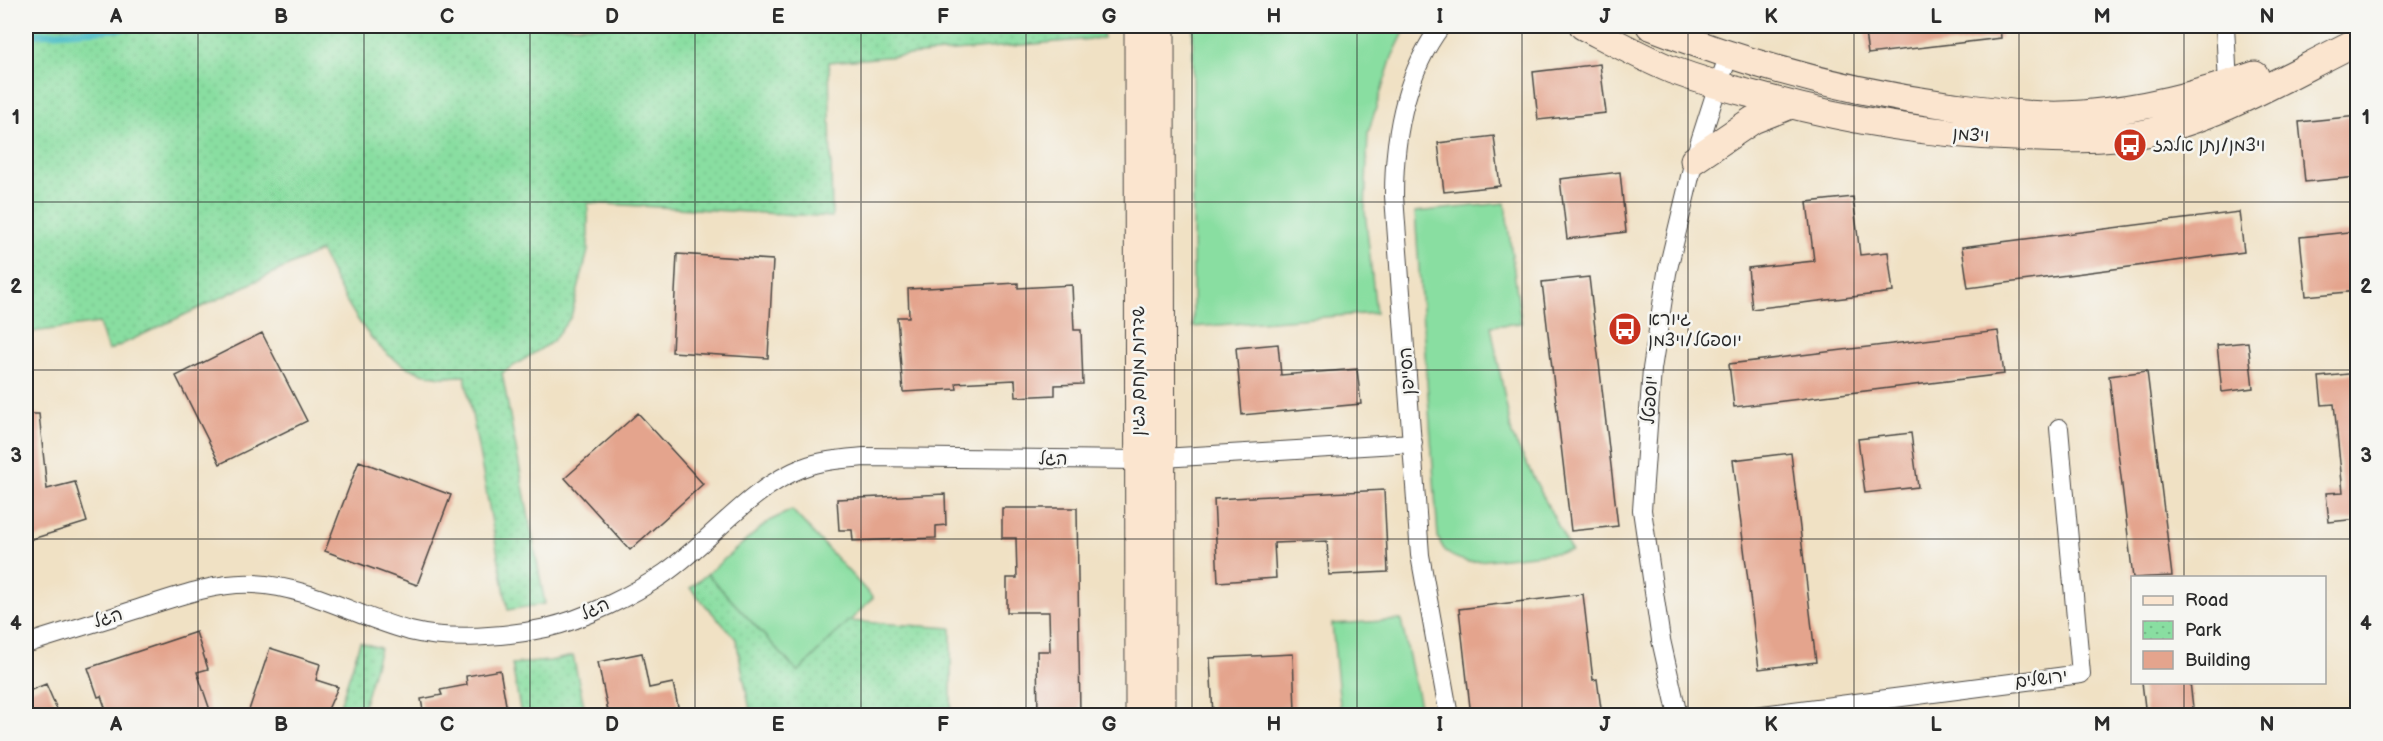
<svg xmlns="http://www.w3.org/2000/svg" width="2383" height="741" font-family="'Balsamiq Sans','Playpen Sans Hebrew',sans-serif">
<defs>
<pattern id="park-dots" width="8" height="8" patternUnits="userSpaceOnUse" patternTransform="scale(1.5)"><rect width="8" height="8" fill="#89dea1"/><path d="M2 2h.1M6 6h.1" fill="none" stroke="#76bf8b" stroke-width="1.8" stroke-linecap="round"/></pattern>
</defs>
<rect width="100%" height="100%" fill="#f6f6f2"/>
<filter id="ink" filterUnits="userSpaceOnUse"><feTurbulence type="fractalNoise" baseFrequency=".0167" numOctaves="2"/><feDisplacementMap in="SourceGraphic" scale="12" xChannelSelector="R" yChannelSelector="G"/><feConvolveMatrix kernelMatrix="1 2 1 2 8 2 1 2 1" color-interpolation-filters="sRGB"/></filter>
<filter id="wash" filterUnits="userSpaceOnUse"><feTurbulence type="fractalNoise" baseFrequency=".008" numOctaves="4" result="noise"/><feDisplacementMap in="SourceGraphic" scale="24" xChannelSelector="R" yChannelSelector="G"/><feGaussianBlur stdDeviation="1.35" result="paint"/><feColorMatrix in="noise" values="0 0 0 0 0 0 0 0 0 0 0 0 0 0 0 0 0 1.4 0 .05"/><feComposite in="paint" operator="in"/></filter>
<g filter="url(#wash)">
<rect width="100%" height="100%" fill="#f0e1c4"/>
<path fill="#89dea1" stroke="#5a8466" stroke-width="1.5" d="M1193,26H1407L1392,57L1368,133L1365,211L1376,313L1193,327Z
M1505,203L1521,323L1491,326L1512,435L1571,551L1468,562C1451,557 1444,554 1438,537L1415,212Z
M792,510L873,598L798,672L707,574L769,521Z
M1401,620L1422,715H1341L1332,624Z"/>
<path fill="url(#park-dots)" stroke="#5a8466" stroke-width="1.5" d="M26,26H1104L1103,38L829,62L832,217L588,203V251L571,317L552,342L502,373L545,604L508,610L465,376C458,376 449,377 442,377C374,371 348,303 320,251L108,351L99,323L26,333Z
M707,574L798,672L848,621L951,628V715H751L736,639L690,588Z
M360,642L380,648L361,715H337Z
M573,656L586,715H521L512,664L550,661Z"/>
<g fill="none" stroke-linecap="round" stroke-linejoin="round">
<path stroke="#51bfc8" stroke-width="7" d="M26,35L130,28L140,26"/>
</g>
<g id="blocks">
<path fill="#e4a48d" d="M1864,26H2000L2001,38L1868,54Z
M1600,64L1606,113L1538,120L1533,72Z
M2358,116V177L2305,182L2299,122Z
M1494,136L1500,186L1444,192L1438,143Z
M1620,172L1626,232L1567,239L1560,179Z
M1853,197L1860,255L1888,252L1893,292L1752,309L1748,268L1814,261L1807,202Z
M2239,212L2244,252L1968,288L1962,247Z
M2358,231V291L2306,296L2300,237Z
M677,254L773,260L768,358L672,352Z
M1589,277L1618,526L1571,531L1542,282Z
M1018,283V288L1072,285L1074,330H1081L1083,384L1055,385V395L1016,397L1015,380L956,383L957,389L903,392L897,317H909L908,289Z
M1998,331L2004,374L1734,407L1729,364Z
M262,333L307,421L220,464L176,376Z
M2248,342L2253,388L2222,392L2217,345Z
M1278,344L1281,375L1357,369L1361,404L1242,415L1236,348Z
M2147,371L2172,576L2133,578L2109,376Z
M2358,373V519L2329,522L2326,493L2343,492L2334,404L2322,405L2319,377Z
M638,413L703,484L630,550L565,478Z
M26,414H39L47,489L75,482L87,522L26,541Z
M1911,433L1918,487L1865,493L1858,439Z
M1791,453L1816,662L1759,669L1733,460Z
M359,461L451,495L417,585L325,551Z
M1384,490L1388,572L1329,575L1327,541L1274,543L1276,578L1218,582L1214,499Z
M945,494L946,525L936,526V538L853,541L852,530H839L837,499Z
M1002,508H1077L1080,716H1038L1037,651H1050L1049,612H1007V578H1017L1016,538H1002Z
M1583,594L1593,680L1597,679L1602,716H1471L1459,609Z
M196,632L208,669L197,672L212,716H108L101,696L98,697L88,668Z
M270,648L320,664L316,680L338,687L325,716H247Z
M642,653L649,688L673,683L680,716H609L598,662Z
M1293,654L1295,712L1261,716H1213L1210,658Z
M500,670L508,716H424L421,699L442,695L440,690L467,685L466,676Z
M2142,682H2190L2194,716H2146Z
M46,684L60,716H26V692Z"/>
</g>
</g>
<g filter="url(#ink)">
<use href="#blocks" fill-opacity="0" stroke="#494642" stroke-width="1.5"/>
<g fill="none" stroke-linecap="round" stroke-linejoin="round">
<defs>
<path id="street" d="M1441,26C1405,74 1394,137 1394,196L1420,555L1449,716
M2225,26L2228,85
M1162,458L1413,443
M26,644C63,632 101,621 138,609C175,597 215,582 254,584C310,587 357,617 410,631C450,641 506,637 546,628C585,619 633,595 665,573C712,540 749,489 802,468C822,460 844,459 865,457L1139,460
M1678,716L1661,640L1642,510L1652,369L1667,273L1694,160L1718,85L1729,55
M1755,716L2081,674L2059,428"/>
<path id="secondary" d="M1138,26L1139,716
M1161,26L1162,716
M1583,26C1612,41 1641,57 1672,70C1699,80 1727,88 1755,95C1840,119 1926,134 2014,137C2057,139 2103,141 2146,133C2220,118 2290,74 2358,41
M1650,26C1746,64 1845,91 1947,105C1992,111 2037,118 2083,114C2141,109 2199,95 2255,75
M1694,160L1753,120L1791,105"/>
</defs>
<use href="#street" stroke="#494642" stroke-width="20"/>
<use href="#secondary" stroke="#494642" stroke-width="29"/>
<use href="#street" stroke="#fff" stroke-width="18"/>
<use href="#secondary" stroke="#fbe5cf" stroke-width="27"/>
</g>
</g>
<path fill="none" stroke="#2b2b2b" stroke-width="1.5" stroke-opacity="0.55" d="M198,26V716M364,26V716M530,26V716M695,26V716M861,26V716M1026,26V716M1192,26V716M1357,26V716M1522,26V716M1688,26V716M1854,26V716M2019,26V716M2184,26V578M26,202H2358M26,370H2358M26,539H2358M2184,682V716"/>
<defs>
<symbol id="bus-disc" viewBox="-11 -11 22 22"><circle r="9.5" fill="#c8321e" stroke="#f6f6f2"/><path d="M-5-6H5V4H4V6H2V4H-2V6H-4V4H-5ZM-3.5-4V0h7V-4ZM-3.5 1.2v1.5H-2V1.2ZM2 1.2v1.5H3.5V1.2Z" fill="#fff"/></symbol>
</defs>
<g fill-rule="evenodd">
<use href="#bus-disc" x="2111" y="126" width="38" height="38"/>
<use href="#bus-disc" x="1606" y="310" width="38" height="38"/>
</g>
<g text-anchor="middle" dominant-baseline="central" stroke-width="5" stroke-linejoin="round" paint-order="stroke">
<g font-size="18" fill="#2b2b2b" stroke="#f6f6f2">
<text transform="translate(1971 135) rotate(4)">ויצמן</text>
<text transform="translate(1138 371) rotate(-90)">שדרות מנחם בגין</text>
<text transform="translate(1407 371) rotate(-94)">הסייפן</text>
<text transform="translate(1650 400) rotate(-86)">יוספטל</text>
<text transform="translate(1053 459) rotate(1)">הגל</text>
<text transform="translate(595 609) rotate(-24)">הגל</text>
<text transform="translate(108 618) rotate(-17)">הגל</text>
<text transform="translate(2041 679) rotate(-7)">ירושלים</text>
</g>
<g font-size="18" fill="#2b2b2b" stroke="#f6f6f2" text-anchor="start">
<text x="2153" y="145">ויצמן/נתן אלבז</text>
<text x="1648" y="319">גיורא<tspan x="1648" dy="21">יוספטל/ויצמן</tspan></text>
</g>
</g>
<rect width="2383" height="741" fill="none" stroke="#f6f6f2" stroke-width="66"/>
<rect x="2131" y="576" width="195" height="108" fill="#f6f6f2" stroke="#a5a5a2" stroke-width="1.5"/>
<rect x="2143" y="596" width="30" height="9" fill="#fbe5cf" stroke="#a5a5a2" stroke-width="1.5"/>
<text x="2185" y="606" font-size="18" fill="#2b2b2b">Road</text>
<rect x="2143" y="621" width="30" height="18" fill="url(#park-dots)" stroke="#a5a5a2" stroke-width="1.5"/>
<text x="2185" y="636" font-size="18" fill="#2b2b2b">Park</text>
<rect x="2143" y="651" width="30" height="18" fill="#e4a48d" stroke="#a5a5a2" stroke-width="1.5"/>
<text x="2185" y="666" font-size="18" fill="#2b2b2b">Building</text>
<rect x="33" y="33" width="2317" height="675" fill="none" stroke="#2b2b2b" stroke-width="2"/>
<g font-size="20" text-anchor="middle" font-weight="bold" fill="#2b2b2b">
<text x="116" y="23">A</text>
<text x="281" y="23">B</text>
<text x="447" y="23">C</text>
<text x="612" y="23">D</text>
<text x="778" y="23">E</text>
<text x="943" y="23">F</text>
<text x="1109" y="23">G</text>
<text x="1274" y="23">H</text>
<text x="1440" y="23">I</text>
<text x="1605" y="23">J</text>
<text x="1771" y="23">K</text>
<text x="1936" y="23">L</text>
<text x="2102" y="23">M</text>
<text x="2267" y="23">N</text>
<text x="16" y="124">1</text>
<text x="2366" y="124">1</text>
<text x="16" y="293">2</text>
<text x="2366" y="293">2</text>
<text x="16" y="462">3</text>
<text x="2366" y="462">3</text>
<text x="16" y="630">4</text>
<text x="2366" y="630">4</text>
<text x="116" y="731">A</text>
<text x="281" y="731">B</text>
<text x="447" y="731">C</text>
<text x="612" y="731">D</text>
<text x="778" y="731">E</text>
<text x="943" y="731">F</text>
<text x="1109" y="731">G</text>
<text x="1274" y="731">H</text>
<text x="1440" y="731">I</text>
<text x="1605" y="731">J</text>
<text x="1771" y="731">K</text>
<text x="1936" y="731">L</text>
<text x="2102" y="731">M</text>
<text x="2267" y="731">N</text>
</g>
</svg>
